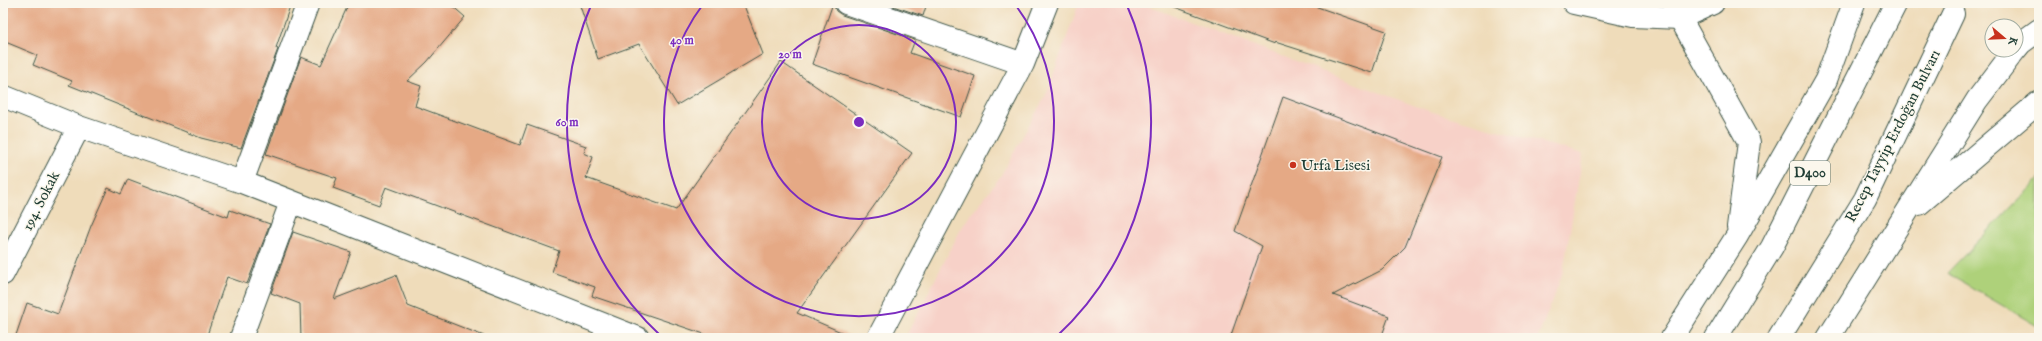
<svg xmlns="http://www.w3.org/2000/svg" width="2042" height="341" font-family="'IM FELL English',serif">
<rect width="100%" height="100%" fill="#fbf7ec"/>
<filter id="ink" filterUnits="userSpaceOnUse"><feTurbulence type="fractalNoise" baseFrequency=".025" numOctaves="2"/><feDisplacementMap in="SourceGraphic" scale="8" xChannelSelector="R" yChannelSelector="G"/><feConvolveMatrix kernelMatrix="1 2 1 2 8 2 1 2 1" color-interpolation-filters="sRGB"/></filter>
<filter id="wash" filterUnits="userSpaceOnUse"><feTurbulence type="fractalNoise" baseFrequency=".012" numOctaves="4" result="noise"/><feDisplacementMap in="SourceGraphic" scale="16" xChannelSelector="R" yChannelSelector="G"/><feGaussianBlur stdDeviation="0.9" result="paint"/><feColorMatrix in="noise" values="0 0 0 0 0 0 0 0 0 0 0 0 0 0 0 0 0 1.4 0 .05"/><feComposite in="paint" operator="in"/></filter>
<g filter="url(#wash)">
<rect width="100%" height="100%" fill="#efdcba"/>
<path fill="#f7d1c8" d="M1079,3H1140L1429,111L1583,154L1563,272L1538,338H905L963,225L1000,177L1046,95Z"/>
<path fill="#aed17a" stroke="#668757" d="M2039,179V327L1947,273Z"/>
<g id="blocks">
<path fill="#e5a985" d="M3,3H291L276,48L278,49L241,148L201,138L69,85L72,81L33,65L37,55L3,41Z
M349,3H449L465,17L427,62L407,81L421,86L415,106L520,145L527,125L586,146L584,153L593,157L586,178L676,210L781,62L912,153L797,313L855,338H716L592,296L595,287L552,272L559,251L386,187L379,205L333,188L337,178L266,154L301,57L321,65Z
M579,3H743L763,54L677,105L639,44L598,59Z
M833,3L836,11L842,15L915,40L910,53L975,76L961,117L812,64Z
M884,3H927L923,16Z
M1172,3H1306L1386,31L1372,73L1275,42V44L1172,6Z
M1283,97L1442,157L1405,247L1382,270L1333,295L1389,316L1381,338H1230L1262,246L1235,231Z
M128,179L228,217L230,210L270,224L247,284L227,277L206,338H15L27,303L58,314L91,226L108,188L121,194Z
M293,232L351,252L334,299L396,275L408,306L484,336V338H301L300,304L271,293Z"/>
</g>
</g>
<g filter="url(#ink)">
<use href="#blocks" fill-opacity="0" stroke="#3e5548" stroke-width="1"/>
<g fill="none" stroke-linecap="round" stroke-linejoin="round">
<defs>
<path id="minor" d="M846,3L1023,64
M3,96L79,127L242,182L638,338
M242,182L308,3
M3,274L79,127
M241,338L291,202
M878,338L1023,64L1047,3"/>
<path id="major" d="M1574,3L1633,16L1680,18L1713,3"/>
<path id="highway" d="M1680,18L1749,142L1738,227
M2016,49L2021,43L2039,30
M1919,204L2039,102
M1672,338L1737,236L1826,80L1854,3
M1716,338L1772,247L1896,3
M1779,338L1865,199L1953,14
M1828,338L1977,100L2015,50"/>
</defs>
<use href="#minor" stroke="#3e5548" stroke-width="24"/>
<use href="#major" stroke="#3e5548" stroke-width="24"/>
<use href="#highway" stroke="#3e5548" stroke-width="24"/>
<use href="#minor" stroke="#fff" stroke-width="22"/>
<use href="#major" stroke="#fff" stroke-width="22"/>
<use href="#highway" stroke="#fff" stroke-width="22"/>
</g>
</g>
<g fill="none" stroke="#7b2cbf" stroke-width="2">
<circle cx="859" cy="122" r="97"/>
<path d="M1014 3A195 195 0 1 1 704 3"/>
<path d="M662 337A292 292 0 0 1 592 3M1126 3A292 292 0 0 1 1056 337"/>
</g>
<circle fill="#c8321e" stroke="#fbf7ec" stroke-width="1.5" cx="1293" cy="165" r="4"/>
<g text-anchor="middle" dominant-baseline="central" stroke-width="3" stroke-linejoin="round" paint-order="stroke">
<rect fill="#fbf7ec" stroke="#61756b" stroke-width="1" x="1790" y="161" width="40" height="24" rx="3"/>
<g font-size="14" font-weight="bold" fill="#1f3d34">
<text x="1810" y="173">D400</text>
</g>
<g font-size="15" fill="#1f3d34" stroke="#fbf7ec">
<text transform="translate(1893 136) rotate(-63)">Recep Tayyip Erdoğan Bulvarı</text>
<text transform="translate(41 201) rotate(-63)">194. Sokak</text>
</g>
<g font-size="15" fill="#1f3d34" stroke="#fbf7ec" text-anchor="start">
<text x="1301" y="165">Urfa Lisesi</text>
</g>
</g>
<circle cx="859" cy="122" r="6" fill="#7b2cbf" stroke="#fbf7ec" stroke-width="2"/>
<g font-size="12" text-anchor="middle" font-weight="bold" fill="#7b2cbf" stroke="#fbf7ec" stroke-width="3" stroke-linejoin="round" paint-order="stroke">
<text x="682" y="44">40 m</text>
<text x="790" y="58">20 m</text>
<text x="567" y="126">60 m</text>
</g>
<rect width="2042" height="341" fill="none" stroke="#fbf7ec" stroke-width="16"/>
<g transform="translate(2004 38) rotate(109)"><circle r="19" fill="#fbf7ec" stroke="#a3ada2"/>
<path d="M0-3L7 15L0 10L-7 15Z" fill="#c8321e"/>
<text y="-6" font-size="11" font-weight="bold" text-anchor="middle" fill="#1f3d34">K</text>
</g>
</svg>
